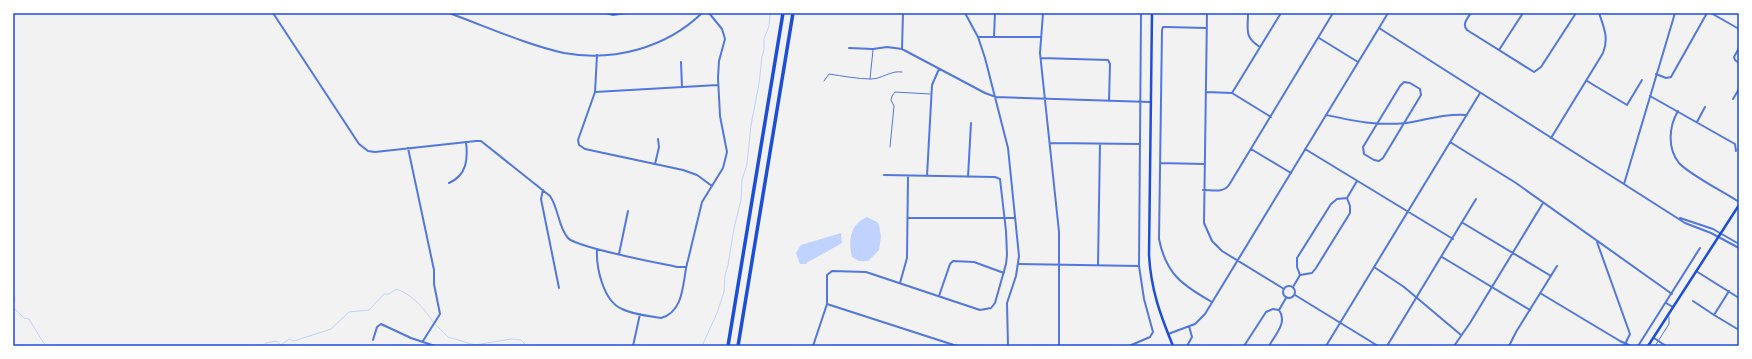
<svg xmlns="http://www.w3.org/2000/svg" width="1752" height="359" font-family="Lato,sans-serif">
<rect width="100%" height="100%" fill="#f2f2f2"/>
<path fill="#bfd3fe" d="M867,217L877,222L879,225L881,236L879,250L868,261H859L852,257C848,241 850,224 867,217Z
M841,233L842,243L810,261L806,263L807,264H800L796,253L801,245Z"/>
<g fill="none" stroke-linecap="round" stroke-linejoin="round">
<path stroke="#bfd3fe" stroke-width="1" d="M13,296L15,298L13,305
M13,307L24,318L29,319L43,342L47,346
M435,324L448,337L475,345L511,339L521,340L527,346
M263,346L266,343L276,341L281,345L289,339L294,341L331,329L349,312L369,310L384,294H389L396,289C412,294 424,308 433,322
M702,346L717,313L724,292L725,275L728,265L734,228L741,200L742,180L747,164L751,125L759,84L762,56L764,50V39L769,26L770,13"/>
<path stroke="#5277de" stroke-width="1" d="M870,79L873,50
M824,81L829,74C843,76 857,79 871,79C882,79 891,70 902,72
M890,147L894,106L891,100L892,96L895,92L930,94
M1655,346L1669,324V317"/>
<path stroke="#5277de" stroke-width="2" d="M273,13L359,144L368,151L375,152L476,141H481L550,196C559,209 558,227 568,238C577,248 659,263 677,267H685
M606,13L613,15L626,13
M965,13L978,37L985,58L1008,148L1019,256L1016,276L1007,303L1008,346
M1043,13L1040,53L1059,232V346
M1207,13L1204,223L1212,241L1222,251L1284,289
M1248,13C1248,30 1244,37 1260,47
M1471,13C1467,19 1462,24 1467,30L1534,72L1541,67L1576,13
M1648,13H1649
M1711,13L1739,29
M1206,28L1166,27H1163L1162,30L1159,239C1166,274 1182,285 1212,302
M994,36L995,13
M978,37H1040
M1319,38L1358,62
M849,48L873,49L887,47L902,49L985,93L996,97L1150,102
M1739,48L1734,57L1735,60L1739,63
M902,49L903,13
M1499,50L1523,13
M597,55L595,92L578,140L579,145L585,149L683,170L697,175L712,186
M1041,58L1108,60L1110,64L1109,101
M681,62L682,87
M1656,74L1666,78L1671,77L1707,13
M1587,81L1627,105L1642,80
M1404,82L1410,83L1420,89L1421,95L1383,158L1379,161L1374,160L1364,154L1363,147L1400,86Z
M595,92L718,85
M1206,92L1232,93L1271,117
M1232,93L1281,13
M1650,96L1735,144L1736,151
M1733,99L1739,89
M1678,111C1669,126 1667,148 1679,163C1690,175 1724,192 1739,202
M1326,115C1354,121 1377,126 1406,123C1426,120 1446,113 1467,115
M1697,122L1705,107
M1551,138L1603,53C1609,38 1604,28 1599,13
M1450,142L1516,183L1672,294
M1050,143L1139,144
M408,148L434,270V284L440,314L423,341
M1251,149L1291,173
M1305,149L1453,239
M1160,163L1204,164
M655,164L659,147L658,139
M927,176L932,85L939,69
M968,177L971,123
M449,183C467,175 468,159 466,142
M543,190L541,199L559,288
M1203,190C1213,190 1223,193 1229,185L1333,13
M1347,198L1350,206V213L1316,268L1312,273L1300,275L1297,267V258L1331,204L1337,199Z
M1347,198L1357,181
M908,218H1015
M1463,223L1551,276
M1597,242L1630,334L1624,346
M597,249C596,267 603,301 622,309C634,315 649,316 661,318C686,311 682,279 688,260L702,202L723,168L727,152L720,116L718,78L719,61L725,39L722,29L709,13
M619,254L628,211
M1442,257L1530,310
M1019,264L1139,266
M1098,265L1100,144
M1374,267L1404,287L1461,335
M1696,271L1739,298
M900,283L907,258L908,176
M1283 292a6 6 0 1 1 12 0a6 6 0 1 1-12 0Z
M1293,287L1300,275
M1729,291L1714,315L1739,330
M1540,293L1620,341L1631,346
M1295,295L1378,346
M939,296L950,264L953,261L974,262L1004,273
M1693,301L1714,315
M1666,303L1673,307
M827,304L957,346
M1279,310L1286,298
M1168,334L1195,324L1205,314L1379,28
M1654,338L1666,346
M373,340L377,327L381,324L411,338L435,346
M633,346L640,314
M813,346L827,304V275L832,271L866,272L980,310L991,308L995,303L1006,264L1007,255L1006,231L1000,179L995,177L884,175
M1129,346L1150,337L1153,332L1144,299L1139,266L1141,13
M1187,346L1192,337L1189,326
M1244,346L1266,312L1273,309L1279,310
M1269,346C1275,335 1288,322 1279,310
M1326,346L1480,93
M1387,346L1476,199
M1454,346L1470,323L1543,203
M1509,346L1516,332L1557,266
M1638,346L1700,248"/>
<path stroke="#5277de" stroke-width="2" d="M449,13C485,26 527,45 564,53C613,62 666,48 702,13
M1388,13L1379,28L1685,223L1711,233L1739,248
M1624,184L1675,13
M1680,218L1713,229L1739,244"/>
<path stroke="#1d4ed8" stroke-width="2.5" d="M1152,13L1149,255C1151,290 1160,314 1173,346
M1648,346L1739,205"/>
<path stroke="#1d4ed8" stroke-width="3.5" d="M728,346L783,13
M738,346L793,13"/>
</g>
<rect width="1752" height="359" fill="none" stroke="#ffffff" stroke-width="28"/>
<rect x="14" y="14" width="1724" height="331" fill="none" stroke="#1d4ed8" stroke-width="1.5"/>
</svg>
